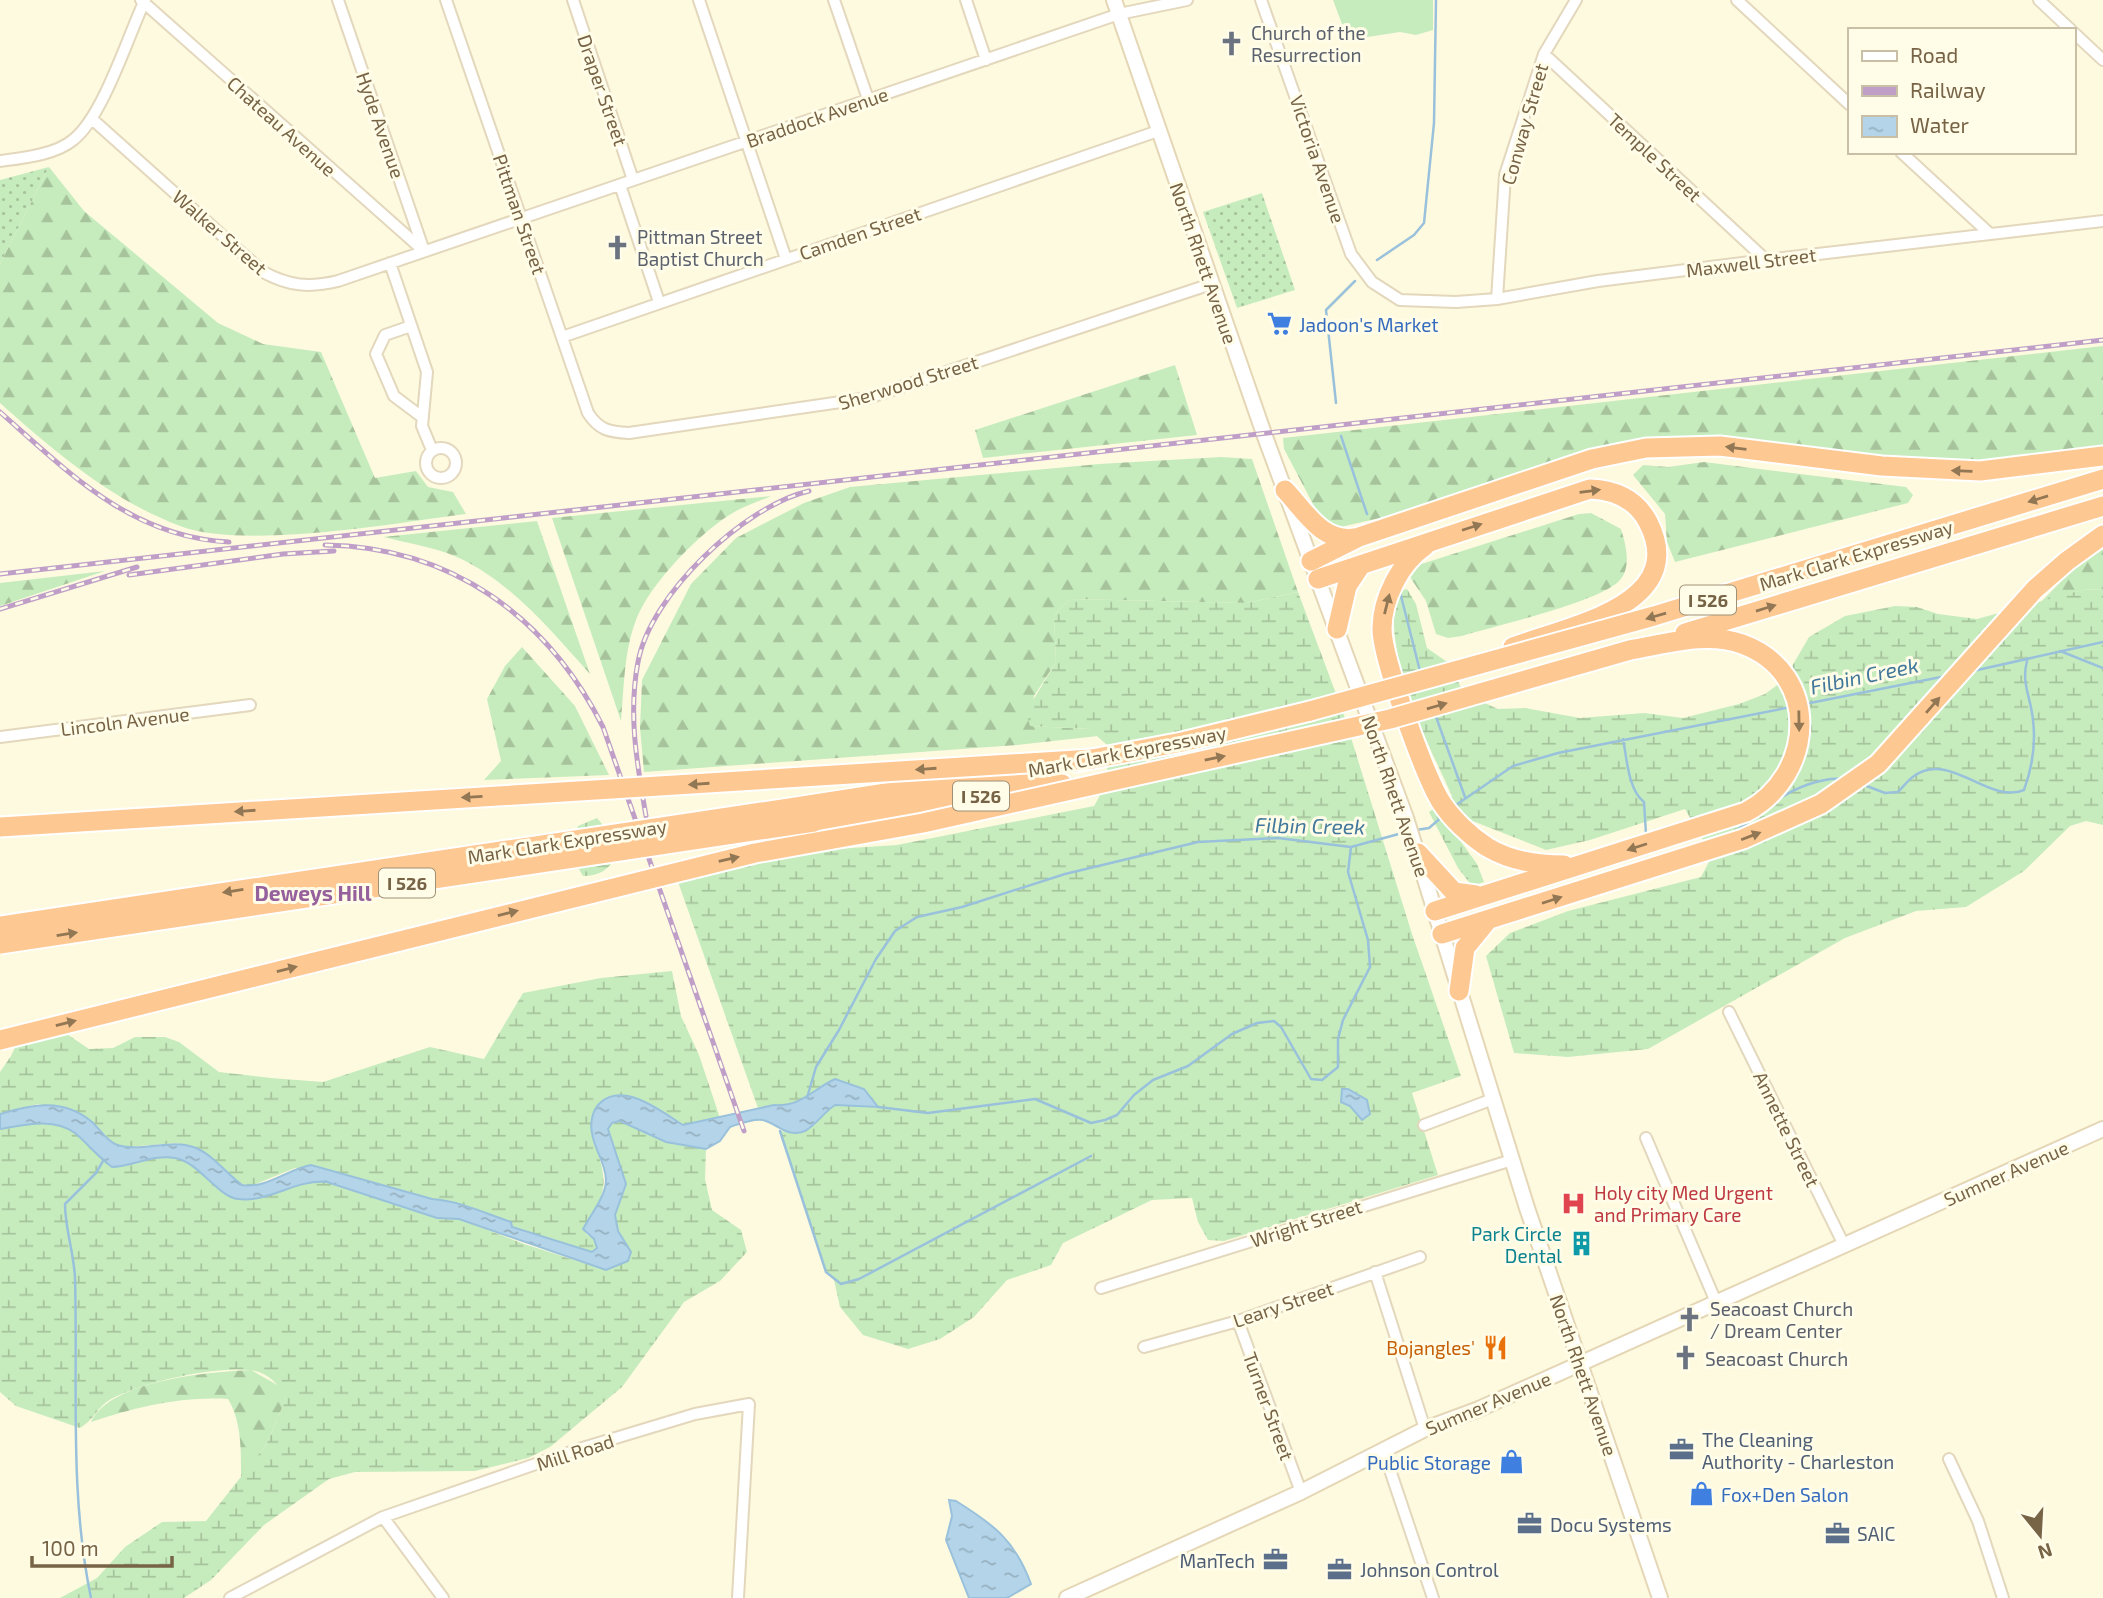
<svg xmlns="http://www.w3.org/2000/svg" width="2103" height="1598" font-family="'Exo 2',sans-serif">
<defs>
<pattern id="grass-dots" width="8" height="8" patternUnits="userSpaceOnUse" patternTransform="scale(1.75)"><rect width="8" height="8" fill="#c6ecbe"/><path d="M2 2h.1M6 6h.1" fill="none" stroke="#a6c39c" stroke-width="1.8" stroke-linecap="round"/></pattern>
<pattern id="forest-firs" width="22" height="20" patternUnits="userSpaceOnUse" patternTransform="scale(1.75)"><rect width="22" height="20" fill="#c6ecbe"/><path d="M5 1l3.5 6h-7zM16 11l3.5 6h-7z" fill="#a6c39c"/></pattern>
<pattern id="wetland-marsh" width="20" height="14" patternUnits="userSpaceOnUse" patternTransform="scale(1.75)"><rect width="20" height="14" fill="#c6ecbe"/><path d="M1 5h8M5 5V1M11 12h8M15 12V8" fill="none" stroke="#a6c39c"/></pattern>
<pattern id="water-ripples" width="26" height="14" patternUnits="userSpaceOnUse" patternTransform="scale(1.75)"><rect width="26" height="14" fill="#b3d4e9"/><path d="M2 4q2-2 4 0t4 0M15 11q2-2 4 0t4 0" fill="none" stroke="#96b0bf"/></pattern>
</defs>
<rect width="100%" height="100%" fill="#fefae0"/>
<path fill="url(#grass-dots)" d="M49,167L0,264V180Z
M1262,193L1295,290L1237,308L1203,212Z"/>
<path fill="url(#forest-firs)" d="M49,167L84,211L218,323L263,344L321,352L375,478L416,471L428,487L453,492L466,514C396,523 243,550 180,526C111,500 54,451 0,403V264Z
M2103,346V445L2044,456L1963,465L1804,450L1725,438L1673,436L1620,443L1389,516L1336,528L1323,523L1284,449L1283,438Z
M1175,365L1197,435L983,458L975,430Z
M1221,457L1252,459L1298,592L1247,603L1070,599L1054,615L1056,662L1034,696L1031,726L1089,729L1098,736L1017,745L644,772L640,728L642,680L691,584L736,538L804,503L850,487L1099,464Z
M1704,462L1906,487L1913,495L1908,503L1675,562L1667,542L1665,514L1633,475L1643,465L1668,467Z
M771,496C760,501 747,505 736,511C702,530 650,583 636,620C624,651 624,688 621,721L552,518Z
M1591,513L1621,529C1626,545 1632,568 1619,581C1599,602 1495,626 1462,636L1448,638L1436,634L1426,601L1410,577L1412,567L1579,514Z
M537,521L590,674C549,629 506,575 447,553C426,546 404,542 383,537Z
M2103,549V589L2082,590L2040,603L2078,564Z
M105,571L0,606V583Z
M522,647L575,706L609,775L484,780L501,761L487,699L505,666Z
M251,1370L281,1387L286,1399L266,1445L241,1478C241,1452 242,1422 228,1399C182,1396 135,1407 91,1422C111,1380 208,1372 251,1370Z"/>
<path fill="url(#wetland-marsh)" d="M1407,589L1416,604L1427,648L1453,666L1460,686L1476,699L1498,709L1525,708L1580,718L1644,713L1683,718L1739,704L1765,694L1784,680L1809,637L1845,616L1895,606L1917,607L1938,614L1977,619L2082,590L2103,589V825L2086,821L2070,826L2024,871L1966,907L1916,911L1845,938L1648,1049L1568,1057L1514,1053L1486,956L1510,933L1568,911L1701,877L1712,856L1685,809L1590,840L1546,850L1470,820L1457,836L1477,864L1484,882L1472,886L1458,868L1429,812L1452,796C1423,732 1386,664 1395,592Z
M1298,592L1344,715L1412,934L1461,1076L1412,1093L1438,1175L1224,1241L1208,1240L1198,1222L1192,1198L1152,1200L1063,1243L1051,1265L1007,1280L974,1317L940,1339L908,1349L863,1335L840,1307L834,1280L826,1272L780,1131C806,1134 815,1119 835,1105L877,1106L822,1085L804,1100L759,1111L677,879L836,849L897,845L1094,806C1107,785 1109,769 1107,745L1089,729L1030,726L1026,712L1056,662L1054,615L1070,599L1247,603Z
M597,818L609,832L617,856C608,870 600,876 583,876C572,858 572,847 578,826Z
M672,971L681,1016L699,1055L720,1118L683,1125L645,1103L591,1132C609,1186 608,1182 586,1234L594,1239L597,1248L592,1253L512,1227L510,1222L450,1201L432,1199L295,1168L251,1186L242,1185L208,1156L177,1143L126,1147L114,1144L94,1123L38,1104L0,1114V1072L11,1056L20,1036L58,1028L89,1049L113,1048L135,1037H165L179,1042L219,1072L271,1078L323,1082L430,1047L484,1059L523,993L601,978Z
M620,1121L666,1142L706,1149L705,1179L712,1210L741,1230L747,1252L720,1281L684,1302L622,1387L550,1447L528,1458L475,1471L355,1472L329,1479L264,1525L211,1580L184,1598H60L97,1578L125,1547L162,1522L206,1521L266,1445L286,1399C280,1384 266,1371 249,1370C215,1366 142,1382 111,1399C97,1407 94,1420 80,1428L16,1406L0,1392V1129C24,1125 53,1117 75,1133C88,1144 98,1157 112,1167C133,1166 153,1154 175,1158C199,1162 218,1197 238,1199C269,1203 295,1179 327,1182L437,1218L459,1219L524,1244L606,1270L631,1252L618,1231L615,1215L626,1183L608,1129L612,1123Z"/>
<path fill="#c6ecbe" d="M1333,0H1433V30L1416,35L1400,32L1348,40Z"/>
<path fill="url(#water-ripples)" stroke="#99c1db" stroke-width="2" d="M835,1079L864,1089L878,1107L835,1105C824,1112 816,1125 805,1131C787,1138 778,1124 763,1120C753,1118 739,1124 730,1127L720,1141L706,1149L666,1142L620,1121L612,1123L608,1129L626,1184L615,1215L618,1231L631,1252L628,1261L606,1270L459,1219L437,1218L327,1182C295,1179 269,1203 238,1199C218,1197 199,1162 175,1158C153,1154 133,1166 112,1167C98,1157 88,1144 75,1133C53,1117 24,1125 0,1129V1114C32,1104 64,1098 92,1122C100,1129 105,1139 115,1144C140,1154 170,1137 196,1148C213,1155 227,1174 242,1185C266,1189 288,1169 311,1165L432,1199C460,1201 484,1213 511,1222L512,1227L592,1252L597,1248L594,1239L583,1229C591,1214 606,1196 606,1180C606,1164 594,1149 592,1133C590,1124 592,1110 600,1103C624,1081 662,1112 683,1125L774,1105C801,1107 813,1089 835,1079Z
M1342,1089H1348L1367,1100L1370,1114L1362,1120L1350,1106L1341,1102Z
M949,1500L956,1501C993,1524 1015,1540 1031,1584L1007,1598H969L946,1540L952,1516Z"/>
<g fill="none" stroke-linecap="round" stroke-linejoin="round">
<path stroke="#99c1db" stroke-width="2.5" d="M1377,260L1414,235L1424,223L1434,123L1436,0
M1336,403L1326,310L1355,281
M1341,436L1367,514
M1400,592L1420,671
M2060,651L2103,668
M1973,671L2103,642
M1805,704L1946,676
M1435,714L1465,797
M1623,739C1627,758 1628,790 1644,802L1646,834
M1864,785L1885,793L1898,792C1903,787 1908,780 1914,776C1950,750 1989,805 2024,790C2032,768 2036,744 2033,720C2031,698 2021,683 2027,661
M1775,802C1793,788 1822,777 1844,779
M1453,807L1513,766L1558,753L1791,707
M1416,830L1429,828L1443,816
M1736,831L1753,818
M807,1098L816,1067L839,1030L876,959L895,931L917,917L962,907L1065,874L1198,842L1278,838L1351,847L1406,832
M878,1107L928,1113L1035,1099L1091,1123L1105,1120L1117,1115L1134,1095L1153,1080L1188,1066L1232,1034L1257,1023L1274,1021L1281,1027L1311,1079L1322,1080L1338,1067V1039L1343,1020L1370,967L1368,940L1348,872L1351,847
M780,1131L826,1272L841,1284L859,1279L1091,1156
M91,1598C69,1493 78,1384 75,1278C74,1253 65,1229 65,1204L96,1173L103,1161"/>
<defs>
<path id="street" d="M141,0L424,251
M338,0L423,248
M446,0L588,413C599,430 609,432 629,433L868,398L1211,284
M573,0L633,180
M699,0L786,259
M834,0L868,99
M966,0L986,60
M1261,0L1351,254L1372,282L1400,300L1456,302L1497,299L1598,281L1766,260L2103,221
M1737,0L1849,104
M2039,0L2071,30
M2073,32L2103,60
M1544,54L1766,260
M92,119L263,272C289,286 309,288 338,281L1119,14L1187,0
M1901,152L1990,234
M0,161C22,158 55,155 73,140C103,117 128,36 145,0
M620,185L659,302
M390,263L427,372L422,426L432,450
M1497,299L1505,175L1544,54L1576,0
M411,326L385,335L376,354L394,396L422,417
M562,337L1158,131
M426 463a15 15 0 1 1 30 0a15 15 0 1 1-30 0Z
M0,737L250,705
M1729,1012L1844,1245
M1424,1125L1493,1099
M1646,1138L1716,1302
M1375,1272L1425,1429
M1101,1288L1512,1160
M1238,1321L1301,1492
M1144,1347L1238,1321L1420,1257
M1384,1452L1433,1598
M1949,1459L1978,1521L2003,1598
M383,1517L443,1598
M230,1598L383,1517L579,1449L695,1414L749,1404L738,1598"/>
<path id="secondary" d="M1114,0L1264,434L1406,818L1527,1208L1660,1598
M1067,1598L1301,1492L1425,1429L1479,1409L2103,1129"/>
<path id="highway" d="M1285,490C1305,511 1322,543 1355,538
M1425,546C1400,563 1382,599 1382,629C1382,658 1425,776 1441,802C1452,819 1470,836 1487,847C1510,861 1538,865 1564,865
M1311,561L1359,537L1592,459L1646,448L1720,446L1882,466L1980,471L2103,456
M1318,579L1590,489C1615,490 1636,499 1648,522C1691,605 1566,627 1513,647
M1337,629L1347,586L1361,565
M1685,633L2103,506
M1076,762L1182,742L1310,711
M809,805L1033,770
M814,822L1062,784
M1418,853L1454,892L1476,895
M1435,911L1746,812C1815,776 1822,673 1742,644C1707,631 1666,644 1630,650
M1442,934L1743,839L1821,804L1878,764L2035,589L2067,561L2103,535
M1459,991L1465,948L1487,921"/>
</defs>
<use href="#street" stroke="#e3d7bc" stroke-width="14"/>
<use href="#secondary" stroke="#e5d7b6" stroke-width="18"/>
<use href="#highway" stroke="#fff" stroke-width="23"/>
<use href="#street" stroke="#fff" stroke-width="10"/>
<use href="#secondary" stroke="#fff" stroke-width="14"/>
<use href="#highway" stroke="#fec892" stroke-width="19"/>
<defs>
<path id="rail" d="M0,412C69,473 131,537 229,542
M325,545C451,547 547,616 603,727L744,1131
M0,574L2103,340
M129,575L283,554L334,551
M0,609L137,567
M646,816C637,764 628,714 638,662C650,595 744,506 809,491"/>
</defs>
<use href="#rail" stroke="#bf9fc8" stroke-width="5"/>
<use href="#rail" stroke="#fffce8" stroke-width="2.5" stroke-dasharray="8" stroke-linecap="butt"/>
<defs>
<path id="highway-bridge" d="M1310,711L1654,616L2103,479
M0,827L1092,759
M0,926L809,805
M0,944L814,822
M0,1040L755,853L923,823L1390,719L1630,650"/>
</defs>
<use href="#highway-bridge" stroke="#fff" stroke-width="23" stroke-linecap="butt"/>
<use href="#highway-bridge" stroke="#fec892" stroke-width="19"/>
</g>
<defs><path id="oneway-solid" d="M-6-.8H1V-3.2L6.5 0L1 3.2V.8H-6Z" transform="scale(1.75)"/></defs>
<g fill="#927754">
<use href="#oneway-solid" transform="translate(1736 448) rotate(-173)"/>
<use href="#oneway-solid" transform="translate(1962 471) rotate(-178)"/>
<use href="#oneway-solid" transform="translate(1590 491) rotate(-7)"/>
<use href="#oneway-solid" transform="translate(2038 499) rotate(163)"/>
<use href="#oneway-solid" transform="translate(1472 527) rotate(-18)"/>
<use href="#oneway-solid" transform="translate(1387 604) rotate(-76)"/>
<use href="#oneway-solid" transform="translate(1766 608) rotate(-17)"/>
<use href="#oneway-solid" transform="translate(1656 616) rotate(164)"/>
<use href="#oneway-solid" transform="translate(1933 705) rotate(-49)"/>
<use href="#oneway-solid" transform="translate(1437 706) rotate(-16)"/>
<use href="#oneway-solid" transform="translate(1799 721) rotate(89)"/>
<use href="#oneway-solid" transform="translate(1215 758) rotate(-12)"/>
<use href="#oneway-solid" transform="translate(926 769) rotate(176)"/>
<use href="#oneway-solid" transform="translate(699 784) rotate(176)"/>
<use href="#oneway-solid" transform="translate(472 797) rotate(177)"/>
<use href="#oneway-solid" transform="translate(245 811) rotate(176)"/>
<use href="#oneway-solid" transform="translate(1751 836) rotate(-21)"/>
<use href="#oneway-solid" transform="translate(1637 847) rotate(162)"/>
<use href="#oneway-solid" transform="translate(729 859) rotate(-13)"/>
<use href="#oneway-solid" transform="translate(233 891) rotate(171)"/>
<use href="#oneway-solid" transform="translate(1552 900) rotate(-18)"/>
<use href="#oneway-solid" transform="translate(508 913) rotate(-14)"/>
<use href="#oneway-solid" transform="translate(67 934) rotate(-9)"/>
<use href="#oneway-solid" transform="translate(287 969) rotate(-14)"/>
<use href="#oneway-solid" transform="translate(66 1023) rotate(-14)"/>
</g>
<defs>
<symbol id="church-bare" viewBox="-9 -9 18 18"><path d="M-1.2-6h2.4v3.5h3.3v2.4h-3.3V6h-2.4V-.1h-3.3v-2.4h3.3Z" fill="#6b7280" stroke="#fffce8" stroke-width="2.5" paint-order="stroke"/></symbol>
<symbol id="supermarket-bare" viewBox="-9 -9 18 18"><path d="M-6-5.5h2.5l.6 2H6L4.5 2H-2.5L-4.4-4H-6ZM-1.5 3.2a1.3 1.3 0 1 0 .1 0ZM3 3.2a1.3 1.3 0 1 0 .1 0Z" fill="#3f7fe0" stroke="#fffce8" stroke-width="2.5" paint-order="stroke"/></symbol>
<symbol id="hospital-bare" viewBox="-9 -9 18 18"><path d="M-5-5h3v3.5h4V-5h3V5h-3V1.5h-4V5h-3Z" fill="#e0444e" stroke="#fffce8" stroke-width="2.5" paint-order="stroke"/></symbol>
<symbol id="building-bare" viewBox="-9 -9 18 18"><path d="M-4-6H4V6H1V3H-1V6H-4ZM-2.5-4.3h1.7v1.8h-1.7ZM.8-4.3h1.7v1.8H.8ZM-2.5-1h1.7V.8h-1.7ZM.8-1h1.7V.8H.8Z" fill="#0f9aa8" stroke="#fffce8" stroke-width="2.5" paint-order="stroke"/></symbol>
<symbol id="restaurant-bare" viewBox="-9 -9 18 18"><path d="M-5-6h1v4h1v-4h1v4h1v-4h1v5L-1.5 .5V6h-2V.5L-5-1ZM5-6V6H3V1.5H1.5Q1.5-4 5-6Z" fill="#e8710a" stroke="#fffce8" stroke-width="2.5" paint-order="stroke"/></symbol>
<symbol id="office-bare" viewBox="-9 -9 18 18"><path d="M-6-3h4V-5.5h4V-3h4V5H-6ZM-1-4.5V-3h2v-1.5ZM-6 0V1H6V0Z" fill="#5c6f8a" stroke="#fffce8" stroke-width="2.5" paint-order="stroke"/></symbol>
<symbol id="shop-bare" viewBox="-9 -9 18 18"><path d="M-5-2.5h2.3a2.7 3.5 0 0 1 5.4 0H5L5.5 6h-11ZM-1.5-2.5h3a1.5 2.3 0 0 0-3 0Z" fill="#3f7fe0" stroke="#fffce8" stroke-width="2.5" paint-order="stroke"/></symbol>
</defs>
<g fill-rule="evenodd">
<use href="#church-bare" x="1214" y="26" width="35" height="35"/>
<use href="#church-bare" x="600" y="230" width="35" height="35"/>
<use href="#supermarket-bare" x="1262" y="306" width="35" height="35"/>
<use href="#hospital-bare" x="1556" y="1186" width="35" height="35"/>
<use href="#building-bare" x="1564" y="1226" width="35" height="35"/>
<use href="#church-bare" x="1672" y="1302" width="35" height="35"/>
<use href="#restaurant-bare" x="1478" y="1330" width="35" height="35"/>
<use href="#church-bare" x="1668" y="1340" width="35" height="35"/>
<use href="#office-bare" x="1664" y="1432" width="35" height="35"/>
<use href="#shop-bare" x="1494" y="1444" width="35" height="35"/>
<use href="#shop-bare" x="1684" y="1476" width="35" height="35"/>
<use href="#office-bare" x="1512" y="1506" width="35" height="35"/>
<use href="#office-bare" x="1820" y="1516" width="35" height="35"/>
<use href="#office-bare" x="1258" y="1542" width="35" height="35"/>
<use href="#office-bare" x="1322" y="1552" width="35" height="35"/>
</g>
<g text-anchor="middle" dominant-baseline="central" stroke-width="6" stroke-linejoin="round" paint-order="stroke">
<g fill="#fffce8" stroke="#a09176" stroke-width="2">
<rect x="1680" y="585.5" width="56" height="29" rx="5"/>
<rect x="953" y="781.5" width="56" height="29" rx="5"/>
<rect x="379" y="868.5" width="56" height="29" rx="5"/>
</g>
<g font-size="18" font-weight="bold" fill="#776345">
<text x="1708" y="600">I 526</text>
<text x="981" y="796">I 526</text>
<text x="407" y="883">I 526</text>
</g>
<g font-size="19" fill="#5b616d" stroke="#fffce8" text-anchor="start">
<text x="1251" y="32">Church of the<tspan x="1251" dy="22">Resurrection</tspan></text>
<text x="637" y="236">Pittman Street<tspan x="637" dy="22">Baptist Church</tspan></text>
<text x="1710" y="1308">Seacoast Church<tspan x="1710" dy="22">/ Dream Center</tspan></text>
<text x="1705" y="1358">Seacoast Church</text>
</g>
<g font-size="19" fill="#776345" stroke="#fffce8">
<text transform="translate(603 90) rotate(71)">Draper Street</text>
<text transform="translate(817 117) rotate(-19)">Braddock Avenue</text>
<text transform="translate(1524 124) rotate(-74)">Conway Street</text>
<text transform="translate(381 125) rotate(71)">Hyde Avenue</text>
<text transform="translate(282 126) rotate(42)">Chateau Avenue</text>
<text transform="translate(1655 157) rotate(43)">Temple Street</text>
<text transform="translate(1318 159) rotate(71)">Victoria Avenue</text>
<text transform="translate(520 214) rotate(71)">Pittman Street</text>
<text transform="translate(220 232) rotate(41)">Walker Street</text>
<text transform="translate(860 233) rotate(-19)">Camden Street</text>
<text transform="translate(1751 262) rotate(-7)">Maxwell Street</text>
<text transform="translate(1204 263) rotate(71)">North Rhett Avenue</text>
<text transform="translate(908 382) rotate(-17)">Sherwood Street</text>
<text transform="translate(1856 555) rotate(-17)">Mark Clark Expressway</text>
<text transform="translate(125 721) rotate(-7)">Lincoln Avenue</text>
<text transform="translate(1127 751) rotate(-11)">Mark Clark Expressway</text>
<text transform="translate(1396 796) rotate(71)">North Rhett Avenue</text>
<text transform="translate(567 841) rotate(-9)">Mark Clark Expressway</text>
<text transform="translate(1787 1129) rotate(64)">Annette Street</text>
<text transform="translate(2006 1173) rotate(-24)">Sumner Avenue</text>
<text transform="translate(1306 1223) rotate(-18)">Wright Street</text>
<text transform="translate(1283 1304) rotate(-19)">Leary Street</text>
<text transform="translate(1584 1375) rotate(71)">North Rhett Avenue</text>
<text transform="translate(1488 1403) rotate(-23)">Sumner Avenue</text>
<text transform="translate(1269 1406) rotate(70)">Turner Street</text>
<text transform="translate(575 1452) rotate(-18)">Mill Road</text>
</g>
<g font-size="19" fill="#366cbe" stroke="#fffce8" text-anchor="start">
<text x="1299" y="324">Jadoon's Market</text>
<text x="1491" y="1462" text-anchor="end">Public Storage</text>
<text x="1721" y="1494">Fox+Den Salon</text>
</g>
<g font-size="19" fill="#be3a42" stroke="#fffce8" text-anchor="start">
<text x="1594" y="1192">Holy city Med Urgent<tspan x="1594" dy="22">and Primary Care</tspan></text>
</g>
<g font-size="19" fill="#0d838f" stroke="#fffce8" text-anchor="end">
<text x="1562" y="1233">Park Circle<tspan x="1562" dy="22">Dental</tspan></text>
</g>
<g font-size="19" fill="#c56008" stroke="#fffce8" text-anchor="end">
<text x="1475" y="1347">Bojangles'</text>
</g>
<g font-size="19" fill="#4e5e75" stroke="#fffce8" text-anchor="start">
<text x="1702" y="1439">The Cleaning<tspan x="1702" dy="22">Authority - Charleston</tspan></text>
<text x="1550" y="1524">Docu Systems</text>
<text x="1857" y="1533">SAIC</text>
<text x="1255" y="1560" text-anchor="end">ManTech</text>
<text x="1360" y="1569">Johnson Control</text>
</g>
<g font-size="21" font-style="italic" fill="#42789b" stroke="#fffce8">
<text transform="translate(1864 675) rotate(-12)">Filbin Creek</text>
<text transform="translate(1310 825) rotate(1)">Filbin Creek</text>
</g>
<g font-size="21" font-weight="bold" fill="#95609b" stroke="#fffce8">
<text x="313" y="892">Deweys Hill</text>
</g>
</g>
<rect x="1848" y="28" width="228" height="126" fill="#fffce8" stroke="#c9bfa7" stroke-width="2"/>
<rect x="1862" y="51" width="35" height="10" fill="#ffffff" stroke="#c9bfa7" stroke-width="2"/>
<text x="1910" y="63" font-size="21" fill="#776345">Road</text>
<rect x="1862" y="86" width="35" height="10" fill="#bf9fc8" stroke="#c9bfa7" stroke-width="2"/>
<text x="1910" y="98" font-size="21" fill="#776345">Railway</text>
<rect x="1862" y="116" width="35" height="21" fill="url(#water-ripples)" stroke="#c9bfa7" stroke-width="2"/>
<text x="1910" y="133" font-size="21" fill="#776345">Water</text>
<g transform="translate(2040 1535) rotate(162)" stroke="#fffce8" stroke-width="5" paint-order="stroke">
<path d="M0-5L12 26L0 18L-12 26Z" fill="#776345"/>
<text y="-10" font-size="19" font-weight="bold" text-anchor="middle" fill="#776345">N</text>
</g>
<path d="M32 1556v10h140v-10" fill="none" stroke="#776345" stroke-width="3.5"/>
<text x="42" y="1556" font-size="21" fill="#776345" stroke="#fffce8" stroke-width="5" paint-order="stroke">100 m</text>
</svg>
